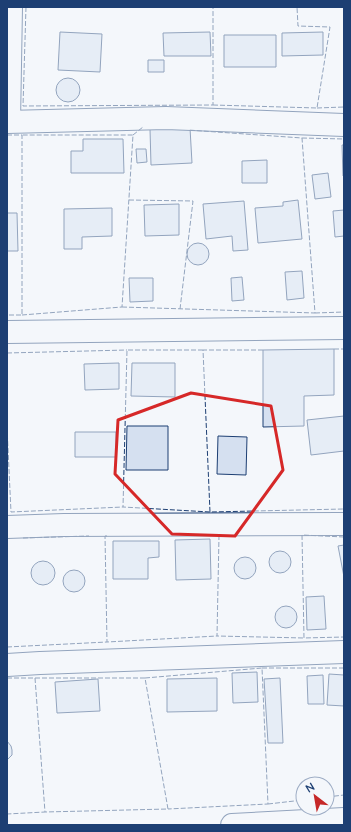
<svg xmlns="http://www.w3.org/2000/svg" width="351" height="832" font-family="'Nunito Sans',sans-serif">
<rect width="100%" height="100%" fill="#f4f7fb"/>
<path fill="#d5e0f0" stroke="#1d3f73" d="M60,32L102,34L100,72L58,70Z
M210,32L211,56H164L163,33Z
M323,32V55L282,56V33Z
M224,35H276V67H224Z
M148,60H164V72H148Z
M56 90a12 12 0 1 1 24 0a12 12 0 1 1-24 0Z
M190,128L192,163L151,165L150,129Z
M83,139H123L124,173H71V151H83Z
M342,145H344V176H343Z
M136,149H146L147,162L137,163Z
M267,160V183H242V161Z
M328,173L331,197L315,199L312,175Z
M298,200L302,239L258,243L255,208L283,206V202Z
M244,201L248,250L233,251L232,236L206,239L203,204Z
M179,204V235L145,236L144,205Z
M112,208V236L82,237V249H64V209Z
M344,210V236L335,237L333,211Z
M7,213H17L18,251H7Z
M187 254a11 11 0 1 1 22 0a11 11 0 1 1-22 0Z
M302,271L304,298L287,300L285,272Z
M242,277L244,300L232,301L231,278Z
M129,278H153V301L130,302Z
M334,349V395L304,396V426L263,427V350Z
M119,363V389L85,390L84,364Z
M132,363H175V397L131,396Z
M344,416V451L311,455L307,420Z
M127,426H168V470H126Z
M75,432H116V457H75Z
M218,436L247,437L246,475L217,474Z
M210,539L211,579L176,580L175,540Z
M113,541H159V557L148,558V579H113Z
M344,545V577L338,546Z
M269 562a11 11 0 1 1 22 0a11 11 0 1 1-22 0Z
M234 568a11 11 0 1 1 22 0a11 11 0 1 1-22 0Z
M31 573a12 12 0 1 1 24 0a12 12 0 1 1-24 0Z
M63 581a11 11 0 1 1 22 0a11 11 0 1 1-22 0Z
M324,596L326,629L307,630L306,597Z
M275 617a11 11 0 1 1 22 0a11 11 0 1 1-22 0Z
M257,672L258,702L233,703L232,673Z
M329,674L344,675V706L327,705Z
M323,675L324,704H308L307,676Z
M217,678V711L167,712V679Z
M280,678L283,743H268L264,679Z
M98,679L100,711L57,713L55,682Z
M7,741L11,746L12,750V755L7,760Z"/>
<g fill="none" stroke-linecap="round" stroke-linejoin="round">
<defs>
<path id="minor" d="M7,122L166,118L344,125
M9,122L11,7
M7,332L344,328
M7,527L64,525L344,524
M7,665L40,663L344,652
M232,825L344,819"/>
</defs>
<use href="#minor" stroke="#1d3f73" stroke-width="24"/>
<use href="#minor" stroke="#f4f7fb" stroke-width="22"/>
<path stroke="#1d3f73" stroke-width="1" stroke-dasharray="5 2" stroke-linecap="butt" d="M26,7L23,106L213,105V7
M213,105L317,108L330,27L298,26L297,7
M317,108L344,107
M7,135H22V315H7
M133,135L143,127
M302,138L344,139
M129,200L193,201L180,309
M122,307L315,313L302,138L188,130
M315,313L344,312
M22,315L122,307L133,135H22
M334,349H344
M203,350H127L123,507L210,512
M263,350H203L210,512L344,509
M7,353L127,350
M7,427L11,512L123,507
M107,536H105L107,642L217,636
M220,536H219L217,636L304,638
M344,537L302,535L304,638L344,637
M23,538L89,536
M7,647L107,642
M262,668H344
M7,678H35L45,812L7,814
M35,678H145L168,809L45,812
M145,678L262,668L268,804L168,809
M327,797L344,795
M268,804L303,800"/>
</g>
<path d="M0 0H351V832H0ZM191,393L271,406L283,470L235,536L172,534L115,474L118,420Z" fill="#f4f7fb" fill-opacity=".55" fill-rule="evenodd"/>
<path fill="none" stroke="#d62828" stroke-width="3" stroke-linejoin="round" d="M191,393L271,406L283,470L235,536L172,534L115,474L118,420Z"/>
<rect width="351" height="832" fill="none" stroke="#1d3f73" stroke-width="16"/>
<g transform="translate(315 796) rotate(329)"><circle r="19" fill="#f4f7fb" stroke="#9eadc5"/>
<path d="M0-3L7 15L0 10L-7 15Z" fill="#c62828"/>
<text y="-6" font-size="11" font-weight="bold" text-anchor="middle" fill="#1d3f73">N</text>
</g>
</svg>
